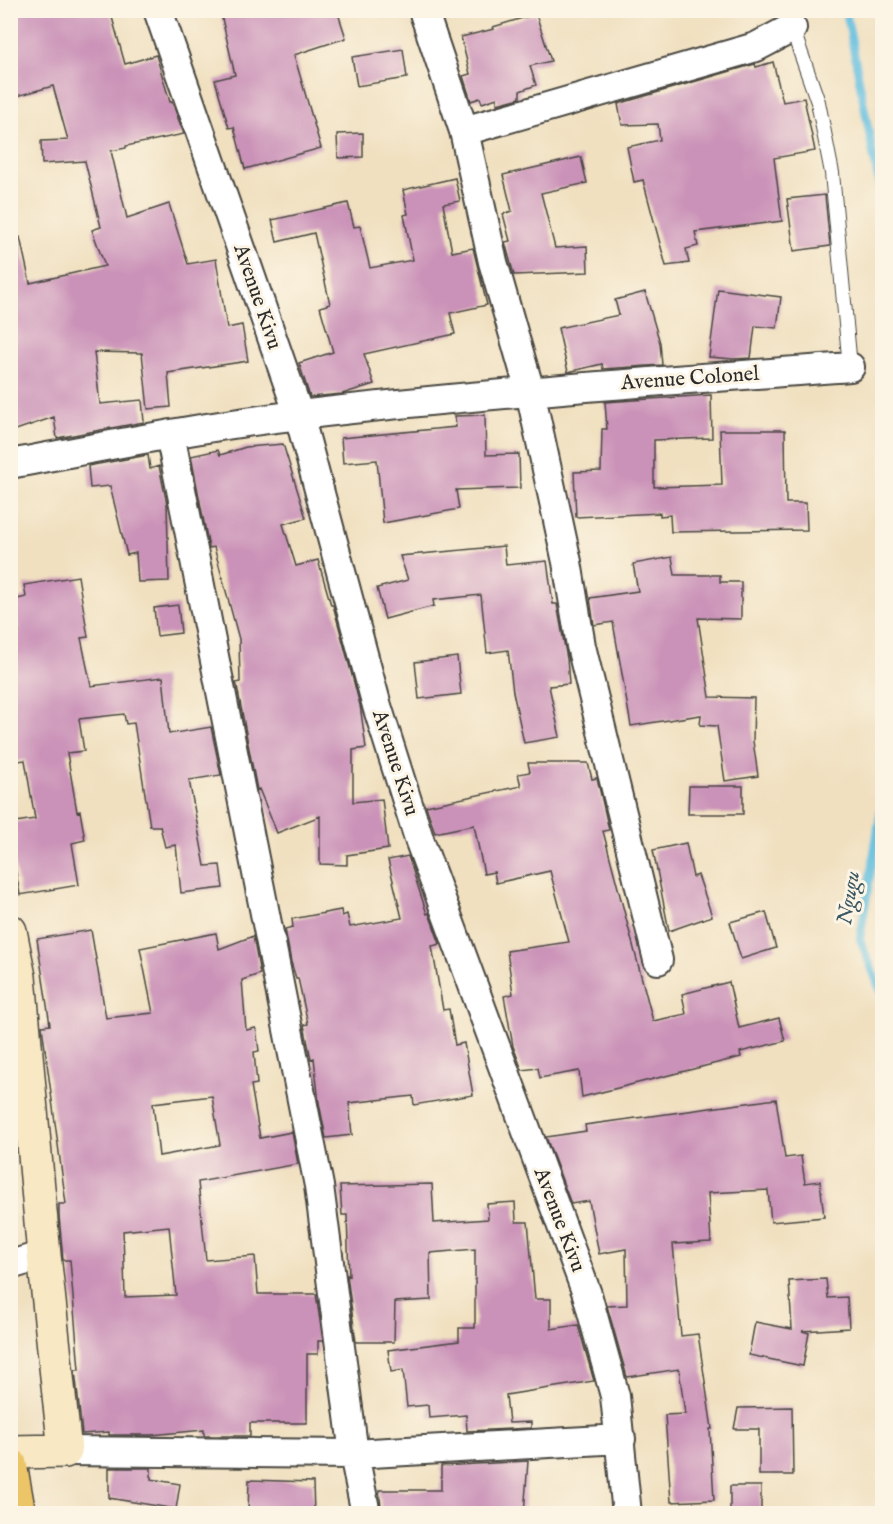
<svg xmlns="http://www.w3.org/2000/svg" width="893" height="1524" font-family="'IM FELL English',serif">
<rect width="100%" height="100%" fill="#fcf5e5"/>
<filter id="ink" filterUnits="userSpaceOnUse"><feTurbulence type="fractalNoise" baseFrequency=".0167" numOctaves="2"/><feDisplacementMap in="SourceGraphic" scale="12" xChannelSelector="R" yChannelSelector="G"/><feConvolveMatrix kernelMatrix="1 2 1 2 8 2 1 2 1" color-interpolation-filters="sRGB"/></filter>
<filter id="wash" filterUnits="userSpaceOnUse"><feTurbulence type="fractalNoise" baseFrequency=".008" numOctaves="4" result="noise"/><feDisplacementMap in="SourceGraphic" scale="24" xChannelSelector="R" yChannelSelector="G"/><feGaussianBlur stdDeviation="1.35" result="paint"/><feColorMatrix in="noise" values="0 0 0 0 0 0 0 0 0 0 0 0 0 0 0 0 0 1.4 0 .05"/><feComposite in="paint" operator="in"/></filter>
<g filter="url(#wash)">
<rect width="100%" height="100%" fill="#f0e0c0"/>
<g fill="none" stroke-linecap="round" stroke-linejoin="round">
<path stroke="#61bedf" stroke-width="8" d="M844,10L847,16L882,201
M882,803L860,939L882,995"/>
</g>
<g id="blocks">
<path fill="#ca92b8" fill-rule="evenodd" d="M10,10H110L125,64L156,55L170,102H172L184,134L126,146V148L111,151L127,218L169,204L188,264L216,259L227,328L242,325L248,361L168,373L171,407L148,409L142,353L94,352L100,404L142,400L144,422L57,438L54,417L10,432V238L20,237L30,283L105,266L92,230L101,227L85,161L42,164L41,141L68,140L53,86L10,98Z
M220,10H337L346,38L294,55L321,148L245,169L234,127L229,128L215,80L235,75Z
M536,14L551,61L530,66L536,85L520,91V98L497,104V98L482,103L480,98L471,101L463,76L470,74L461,37L494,29L493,27Z
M403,49L407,78L357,86L352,57Z
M773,62L783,102L804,98L815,151L774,158L782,221L695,232L698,246L686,249L689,263L666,266L643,180L634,182L627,147L660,140L658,124L622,125L618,104L755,64L756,67Z
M363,133V157L338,158L337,134Z
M581,157L587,183L541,193L555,248L587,246L588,272L514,275L505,242L510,241L503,214L512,211L503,175Z
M455,178L460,201L443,204L452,252L473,248L487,305L450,313L455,334L364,354L374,384L342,394L310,397L299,363L333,352L320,307L330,304L314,233L277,242L272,220L348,203L354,227L360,226L370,268L413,260L404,215L408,214L403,190Z
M825,195L830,246L794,251L787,199Z
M718,289L781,297L777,328L755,326L751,358L733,359L709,357Z
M645,292L660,343L662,365L603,369L602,364L568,372L558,328L619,315L615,300Z
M711,395L712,438L654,440V487L722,485L720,430H785L786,503H806L807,530L671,532L670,515L660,516V513L576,517L574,472L601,471L602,429H607L605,402Z
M485,415L486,455L519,454L520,488L456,490L459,509L383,523L377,460L343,463L341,438L456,427L455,416Z
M283,444L306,518L283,524L296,566L318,560L331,605H333L360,705L366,748L353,750V802L382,799L388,849L347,855V865L320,864V816L277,833L259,789L257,790L237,686L236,683L240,682L239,639L214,547L209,548L191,456L218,450L220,455L246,447Z
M148,455L150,469L159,466L167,504L169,581L138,582L136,553L127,555L110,486L90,488L88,466Z
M504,546L506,565L547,561L553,604H557L567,659L569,684L549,686L560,737L524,743L513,692L508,650L487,653L481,595L433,600L434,606L385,619L377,588L408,580L400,556Z
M672,557L675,575H720V582H741V619L698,618L710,697L754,698L753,741L758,776L725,781L717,726L700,725L701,715L631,726L613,622L594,625L590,598L638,591L633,564Z
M78,576L88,637L81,638L91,686L163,677L169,734L211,727L221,775L189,780L205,866L220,865L223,888L181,893L176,845L165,847L160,826H150L134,723L126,724L124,714L79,719L84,751L67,753L77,812L80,811L85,840L72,843L79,885L20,895L10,839V823L35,819L25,760L10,762V635L19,633L13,600L26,597L24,585Z
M178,605L181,633L157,636L154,608Z
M457,657L461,694L419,699L415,662Z
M528,763H588L592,779L597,778L609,830L603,831L653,1021L686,1014L682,994L729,982L739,1028L779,1018L785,1041L740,1052L741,1057L582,1097L579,1071L540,1078L538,1068L522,1070L513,1046L504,996L513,994L507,951L569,942L550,871L496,883L494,872L484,874L474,825L435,833L426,806L521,786L518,774L530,772Z
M689,786H743V814H688Z
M686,843L693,877L698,875L712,916L669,931L653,850Z
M408,856L427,914L429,913L440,944L432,946L443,1010L449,1009L455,1045L464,1043L473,1095L414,1105L413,1096L349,1103L352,1135L326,1138L319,1103L314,1058L311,1059L304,1025L308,1024L298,978H296L291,962L285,929L293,927L292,919L341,910L342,916L347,914L350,927L402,918L388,860Z
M766,912L776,948L741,959L730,922Z
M91,930L106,1018L153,1013L140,948L216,933L219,949L253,936L260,974L242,980L246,1030L256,1028L259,1051L254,1052L257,1084L251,1085L260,1138L292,1132L298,1164L198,1182L206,1260L255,1256L258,1294H316L323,1341H318V1354H307V1423H250V1436H204V1430L151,1435H109V1432L82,1434L75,1370H79L70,1260H63L59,1215V1204H66L42,1026L50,1025L37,939ZM212,1096L220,1145L159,1156L153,1103ZM169,1226L176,1295L125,1297L123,1231Z
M776,1099L785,1158L801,1156L805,1183L820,1181L824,1217L771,1222L768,1190L708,1193L711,1242L673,1244L681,1336L698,1334L712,1429H710L714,1500L671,1502L665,1415L685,1414L679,1369L627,1377L607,1306L627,1305L626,1249L599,1254L589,1201L571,1204L546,1137L586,1131L585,1125Z
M432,1184L434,1223L488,1219L487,1204L515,1202L516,1222H528L535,1299H551V1329L578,1325L594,1381L506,1395L509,1423L531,1422V1428L467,1431L466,1415L429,1418L428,1405L407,1407L403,1370L391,1372L388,1350L459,1341V1328H475V1249L430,1253L431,1300L395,1302L394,1342H356L347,1275L349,1276L347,1215H342L340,1186Z
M826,1279L828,1298L847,1297L849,1328L802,1331L809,1333L803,1366L749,1355L755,1322L792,1329L789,1281Z
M792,1407L793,1475H759V1429H734L738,1408Z
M528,1461L524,1514H382L379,1490H441V1466Z
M109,1468H151V1479L180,1484L176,1509L109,1498Z
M249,1480L313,1482L314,1514H248Z
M730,1486H761V1514H730Z"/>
</g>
</g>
<g filter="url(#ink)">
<use href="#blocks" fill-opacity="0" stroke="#494641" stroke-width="1.5"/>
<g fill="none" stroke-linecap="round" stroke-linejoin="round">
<defs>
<path id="lane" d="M792,28L818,102L832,173L850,367"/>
<path id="street" d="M158,10L299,415L377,706L420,842L587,1294L615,1396L627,1514
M423,10L464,131L493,262L530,391L567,562L581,646L658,960
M464,131L756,47L792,28
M170,434L319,1186L354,1454L366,1514
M10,464C107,446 203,426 300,415C483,393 667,381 850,367
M10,1265L44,1255
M65,1451L354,1454L621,1439"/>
<path id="secondary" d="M10,931L19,977L44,1255L65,1451L10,1452"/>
<path id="primary" d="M10,1464L19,1514"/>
</defs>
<use href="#lane" stroke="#494641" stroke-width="16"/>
<use href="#street" stroke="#494641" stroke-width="32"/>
<use href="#secondary" stroke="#494641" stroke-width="36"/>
<use href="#primary" stroke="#494641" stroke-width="36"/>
<use href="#lane" stroke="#fff" stroke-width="14"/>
<use href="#street" stroke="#fff" stroke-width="28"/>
<use href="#secondary" stroke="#f8e8c3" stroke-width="33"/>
<use href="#primary" stroke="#edc569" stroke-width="33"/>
</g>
</g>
<g text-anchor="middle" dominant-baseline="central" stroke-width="6" stroke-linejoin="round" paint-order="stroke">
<g font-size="21" fill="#2b2b2b" stroke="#fcf5e5">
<text transform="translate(257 297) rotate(71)">Avenue Kivu</text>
<text transform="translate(690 379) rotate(-4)">Avenue Colonel</text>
<text transform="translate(395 763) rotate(72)">Avenue Kivu</text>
<text transform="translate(559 1220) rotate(69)">Avenue Kivu</text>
</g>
<g font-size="22" font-style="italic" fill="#3b5761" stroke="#fcf5e5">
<text transform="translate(849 898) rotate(-81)">Ngugu</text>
</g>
</g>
<rect width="893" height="1524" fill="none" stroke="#fcf5e5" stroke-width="36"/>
</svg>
